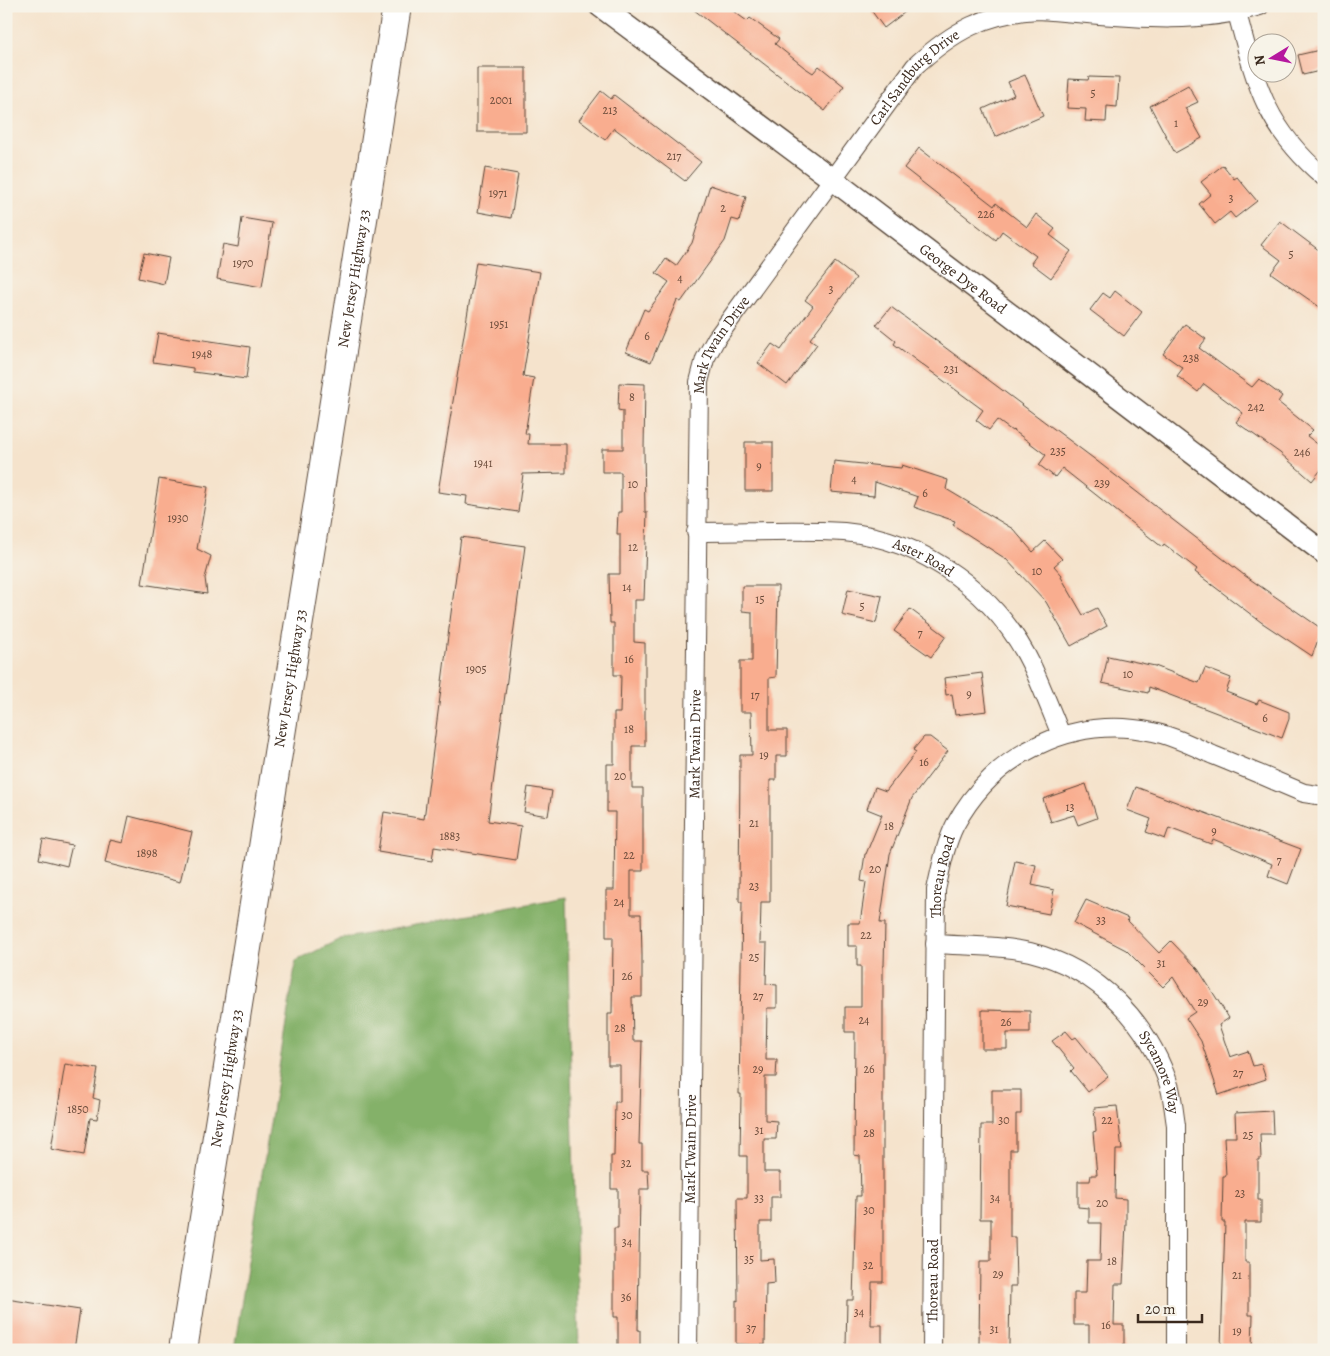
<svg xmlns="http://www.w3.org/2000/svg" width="1330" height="1356" font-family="Alegreya,serif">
<rect width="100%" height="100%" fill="#f7f3e8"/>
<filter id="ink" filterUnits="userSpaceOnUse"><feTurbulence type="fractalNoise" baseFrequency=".02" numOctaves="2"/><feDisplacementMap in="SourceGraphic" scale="10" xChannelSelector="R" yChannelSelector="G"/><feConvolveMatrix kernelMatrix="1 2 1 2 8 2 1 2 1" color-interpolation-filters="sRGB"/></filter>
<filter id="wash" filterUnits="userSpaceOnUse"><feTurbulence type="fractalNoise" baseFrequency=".0096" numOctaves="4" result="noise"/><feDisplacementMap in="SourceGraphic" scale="20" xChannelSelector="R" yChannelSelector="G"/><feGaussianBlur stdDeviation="1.12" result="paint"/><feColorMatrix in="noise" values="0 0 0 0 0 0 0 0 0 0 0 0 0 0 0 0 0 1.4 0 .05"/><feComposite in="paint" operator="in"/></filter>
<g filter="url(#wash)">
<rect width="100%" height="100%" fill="#f5e3cc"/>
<path fill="#84b169" stroke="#606e44" d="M566,897L579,1350H234L296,961L340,939Z"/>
<g id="blocks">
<path fill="#f9ad8f" d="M689,6H726L747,21L750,18L779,39L775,44L804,67L813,73L819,66L844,86L825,111Z
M868,6H913L884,28Z
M1324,49V70L1303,75L1298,55Z
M477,68H526V132H477Z
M1025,75L1043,116L995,137L983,109L1014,95L1008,82Z
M1089,77L1119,78L1117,107L1107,106L1106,122L1085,121L1086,109L1067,108L1069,79L1088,80Z
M1188,85L1198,102L1185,108L1202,138L1175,153L1150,106Z
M601,91L611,99L614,95L701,162L685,181L614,128L605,140L579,120Z
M919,148L994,206L996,203L1027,227L1036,214L1055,229L1050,235L1071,251L1051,278L1031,263L1036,256L1002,231L996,240L904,168Z
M1223,165L1234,179L1237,177L1257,201L1235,218L1230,212L1215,224L1199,204L1211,194L1201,182Z
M485,168L518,174L511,218L478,212Z
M710,185L746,197L739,221L732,219L725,241L681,302L677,300L651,362L626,352L644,309L648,311L669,282L656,273L666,259L676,266L692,243Z
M242,218L272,223L262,287L217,279L223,244L238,247Z
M1280,221L1324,254V310L1271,273L1281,260L1261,245Z
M144,253L169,258L164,284L138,278Z
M476,262L540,272L523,376L534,378L525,434H529L528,444H566V473L523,474L518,512L466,504L467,496L438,492Z
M835,262L856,278L810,339L817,344L787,385L758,363L772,344L781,350L813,306L805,300Z
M1115,291L1142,312L1124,336L1090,310L1103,293L1110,298Z
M891,307L1093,458L1244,575L1322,629L1312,656L1261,622L1195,572L1197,569L1164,544L1162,547L1062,468L1055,477L1039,465L1046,455L1013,430L1012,431L997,420L989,430L976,420L983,410L894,344L896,341L876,325Z
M1185,324L1206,339L1199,348L1252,387L1259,379L1282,396L1278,402L1313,430L1307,436L1324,449V466L1312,481L1280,453L1236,422L1243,413L1204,384L1198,392L1177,376L1183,368L1163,354Z
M158,333L250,347L246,379L193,372V368L153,362Z
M619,383L645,384L644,449L645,512H647L644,600H634V642L645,643V746H632V788H643V871H631V914H641L642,955V997H632L633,1041H642L639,1144H642V1170H648L649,1189H640L638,1330H640V1350H618V1317H614V1228H618V1189H611V1156H614L615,1102H620V1065H608V1014H612L613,937H606V890H614L615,812H607V764H614V713H620L621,675H614V623H610L609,574H620V534H617L618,512H621V472H602V449H623V411L618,410Z
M745,442H773V491H745Z
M834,461L901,468L902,465L948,480L946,489L1013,529L1033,552L1045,541L1062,559L1054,566L1062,575L1061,577L1083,615L1097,608L1107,626L1071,646L1046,602L1006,559L953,525L955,521L914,507L918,497L875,482L874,496L831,492Z
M159,479L208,487L197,549L211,556L205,578L207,594L142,584Z
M461,537L525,546L488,821L521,826L516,860L434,847L432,861L378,852L384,812L424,819Z
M742,586H778L776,677L769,678V730H787V756H776V780H770V902H761L760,943H767L766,984L777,985V1008H767L766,1060H777L776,1077H765V1120L777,1121L776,1139H764V1172H780V1197H771V1222H760V1260L774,1259L775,1283L766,1284L765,1345L736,1344V1300L738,1301L737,1198H747V1156H740L741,1094H739L742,902H739L740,755H752L751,712H740V661H752V612L742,611Z
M848,589L882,596L876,623L842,615Z
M910,609L946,636L931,657L894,631Z
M1108,656L1155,666L1199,683L1205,668L1231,678L1226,692L1257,704L1259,700L1289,712V719L1282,738L1149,687L1148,693L1102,683Z
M982,673L987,711L955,715L952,694L946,695L944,678Z
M924,737H930L948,751L912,798L890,854L880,923H885L884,966H883V1282H872L871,1325H882V1348L846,1347L847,1300H853L856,1196H861L860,1156L854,1155L855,1032H845V1007H861V966H857V946H848V923H860L866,882L861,881L865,854H866L882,815L867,809L875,787L886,791L916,752L913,750Z
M1086,784L1097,818L1078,825L1074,815L1051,822L1043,799Z
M528,787L552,791L548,816L524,812Z
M1136,787L1301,849L1288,884L1268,876L1272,864L1213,839L1211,844L1169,828L1165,839L1146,832L1151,819L1127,810Z
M129,816L192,832L180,882L105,863L110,840L123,843Z
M43,839L72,845L67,866L39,859Z
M1015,861L1036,865L1032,885L1054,890L1049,914L1006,906Z
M1086,900L1128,918L1127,920L1159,953L1171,941L1198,969L1229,1018L1219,1025L1230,1057L1248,1051L1253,1066L1261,1064L1266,1079L1219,1095L1201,1041L1186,1018L1195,1012L1173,977L1163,987L1126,950L1074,923Z
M982,1010L1030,1011V1033H1007V1049H982Z
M1066,1031L1073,1039L1076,1037L1108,1076L1088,1092L1071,1071L1074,1068L1052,1041Z
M65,1064L98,1069L93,1098L100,1100L97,1119L90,1118L84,1155L51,1149Z
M992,1090H1021V1114H1016V1150H1010V1237H1015L1016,1286H1010L1009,1346L979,1345L980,1261H991V1219H980L981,1125H992Z
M1117,1106L1122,1150H1116L1115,1198L1126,1199V1223L1123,1284H1115L1114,1325H1124V1349H1089V1325H1074V1293H1086L1087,1261H1100L1101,1223H1089V1208L1078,1207V1181H1090L1091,1175H1097L1093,1132L1096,1131L1094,1108Z
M1272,1111L1273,1134H1260L1261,1159H1258V1200H1261V1222H1245V1262H1249V1315H1253L1252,1348H1221L1225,1222H1222L1223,1176H1226L1224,1137H1236L1235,1113Z
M6,1299L80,1310L74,1350H6Z"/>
</g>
</g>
<g filter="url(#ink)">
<use href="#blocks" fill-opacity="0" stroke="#574638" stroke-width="1"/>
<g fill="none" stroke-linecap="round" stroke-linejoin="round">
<defs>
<g id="minor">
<path d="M1237,13C1256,84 1265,127 1324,177"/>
<path id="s1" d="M696,532C745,532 795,529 844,532C925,539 999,596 1033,668C1043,690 1052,713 1061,735"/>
<path id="s2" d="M935,944C966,946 1000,945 1030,952C1098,969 1149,1022 1170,1088C1173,1100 1174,1113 1176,1125V1350"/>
<path id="s3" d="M688,1350L699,382L705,359L716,339L915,66C953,31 986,13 1038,10C1112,15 1188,28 1260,6"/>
<path id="s4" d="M932,1350L936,890C941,868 945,845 955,825C993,754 1073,714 1153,732C1173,736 1193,746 1213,755C1243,767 1273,780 1304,793L1324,796"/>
</g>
<g id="tertiary">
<path id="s5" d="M600,6L832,179L1324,553"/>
</g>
<g id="primary">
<path id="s6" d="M183,1350L397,6"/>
</g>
</defs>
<use href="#minor" stroke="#574638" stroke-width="20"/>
<use href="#tertiary" stroke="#574638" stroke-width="24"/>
<use href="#primary" stroke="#574638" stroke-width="30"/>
<use href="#minor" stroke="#fff" stroke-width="18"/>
<use href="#tertiary" stroke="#fff" stroke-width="21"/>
<use href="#primary" stroke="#fff" stroke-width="28"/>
</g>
</g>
<g text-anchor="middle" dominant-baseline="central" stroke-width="5" stroke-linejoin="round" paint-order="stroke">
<g font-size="12" fill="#6a4b3a">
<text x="1093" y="93">5</text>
<text x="501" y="100">2001</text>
<text x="610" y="110">213</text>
<text x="1176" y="123">1</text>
<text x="674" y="156">217</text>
<text x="498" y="193">1971</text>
<text x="1231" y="198">3</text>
<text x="723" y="208">2</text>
<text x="986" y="214">226</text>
<text x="1291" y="254">5</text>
<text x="243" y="263">1970</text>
<text x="680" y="278">4</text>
<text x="831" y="289">3</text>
<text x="499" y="324">1951</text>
<text x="647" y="336">6</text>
<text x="202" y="354">1948</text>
<text x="1191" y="358">238</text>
<text x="951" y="369">231</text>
<text x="632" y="397">8</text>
<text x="1256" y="407">242</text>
<text x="1058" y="451">235</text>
<text x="1302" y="452">246</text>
<text x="483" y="463">1941</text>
<text x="759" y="466">9</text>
<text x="854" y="479">4</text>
<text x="1102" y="483">239</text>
<text x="633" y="484">10</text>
<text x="925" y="493">6</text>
<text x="178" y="518">1930</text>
<text x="633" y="547">12</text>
<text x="1037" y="571">10</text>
<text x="627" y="587">14</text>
<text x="760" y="599">15</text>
<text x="862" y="606">5</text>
<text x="920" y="633">7</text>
<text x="629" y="659">16</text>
<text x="476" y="669">1905</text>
<text x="1128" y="674">10</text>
<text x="969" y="694">9</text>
<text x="755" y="695">17</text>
<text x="1265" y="718">6</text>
<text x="629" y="729">18</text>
<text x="764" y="755">19</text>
<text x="924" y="762">16</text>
<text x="620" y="776">20</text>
<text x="1070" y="807">13</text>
<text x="754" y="823">21</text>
<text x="889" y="826">18</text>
<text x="1214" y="831">9</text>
<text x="450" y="836">1883</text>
<text x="147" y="853">1898</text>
<text x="629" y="855">22</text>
<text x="1279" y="860">7</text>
<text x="875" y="869">20</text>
<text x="754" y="886">23</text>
<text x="619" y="902">24</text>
<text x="1101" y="920">33</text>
<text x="866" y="935">22</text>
<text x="754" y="957">25</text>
<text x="1161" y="963">31</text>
<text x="627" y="976">26</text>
<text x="758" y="996">27</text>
<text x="1203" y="1002">29</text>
<text x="864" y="1020">24</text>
<text x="1006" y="1022">26</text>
<text x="620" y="1028">28</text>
<text x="758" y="1069">29</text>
<text x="869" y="1069">26</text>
<text x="1238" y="1073">27</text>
<text x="78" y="1109">1850</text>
<text x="627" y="1115">30</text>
<text x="1004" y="1120">30</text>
<text x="1107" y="1120">22</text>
<text x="759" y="1130">31</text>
<text x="869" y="1133">28</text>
<text x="1248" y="1135">25</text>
<text x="626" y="1163">32</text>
<text x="1240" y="1193">23</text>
<text x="759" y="1198">33</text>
<text x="995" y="1198">34</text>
<text x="1102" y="1203">20</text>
<text x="869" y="1210">30</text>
<text x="627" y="1242">34</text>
<text x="749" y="1259">35</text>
<text x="1112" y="1261">18</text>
<text x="868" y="1265">32</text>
<text x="998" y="1274">29</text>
<text x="1237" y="1275">21</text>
<text x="626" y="1297">36</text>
<text x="859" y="1312">34</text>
<text x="1106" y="1325">16</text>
<text x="751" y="1328">37</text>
<text x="994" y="1329">31</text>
<text x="1237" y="1331">19</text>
</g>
<g font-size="15" fill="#3b2a1e" stroke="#f7f3e8">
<text stroke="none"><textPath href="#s3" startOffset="1344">Carl Sandburg Drive</textPath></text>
<text stroke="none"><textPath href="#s6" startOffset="1085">New Jersey Highway 33</textPath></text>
<text stroke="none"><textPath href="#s5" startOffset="454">George Dye Road</textPath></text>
<text stroke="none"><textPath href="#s3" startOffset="1011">Mark Twain Drive</textPath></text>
<text stroke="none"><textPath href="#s1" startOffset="232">Aster Road</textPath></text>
<text stroke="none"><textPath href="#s6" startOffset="680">New Jersey Highway 33</textPath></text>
<text stroke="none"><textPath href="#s3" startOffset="606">Mark Twain Drive</textPath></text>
<text stroke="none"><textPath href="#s4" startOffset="474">Thoreau Road</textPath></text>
<text stroke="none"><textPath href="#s2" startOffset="281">Sycamore Way</textPath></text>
<text stroke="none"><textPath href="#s6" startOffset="275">New Jersey Highway 33</textPath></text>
<text stroke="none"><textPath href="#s3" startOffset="201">Mark Twain Drive</textPath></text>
<text stroke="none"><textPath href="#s4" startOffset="69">Thoreau Road</textPath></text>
</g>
</g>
<rect width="1330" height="1356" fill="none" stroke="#f7f3e8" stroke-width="25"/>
<g transform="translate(1272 58) rotate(260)"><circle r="24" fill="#f7f3e8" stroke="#aca397"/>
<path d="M0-4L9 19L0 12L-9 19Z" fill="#b5179e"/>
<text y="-8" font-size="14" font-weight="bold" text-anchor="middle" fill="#3b2a1e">N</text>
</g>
<path d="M1138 1314v8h64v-8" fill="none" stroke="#3b2a1e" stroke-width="2.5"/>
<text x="1145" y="1314" font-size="15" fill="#3b2a1e" stroke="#f7f3e8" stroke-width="4" paint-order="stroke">20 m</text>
</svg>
